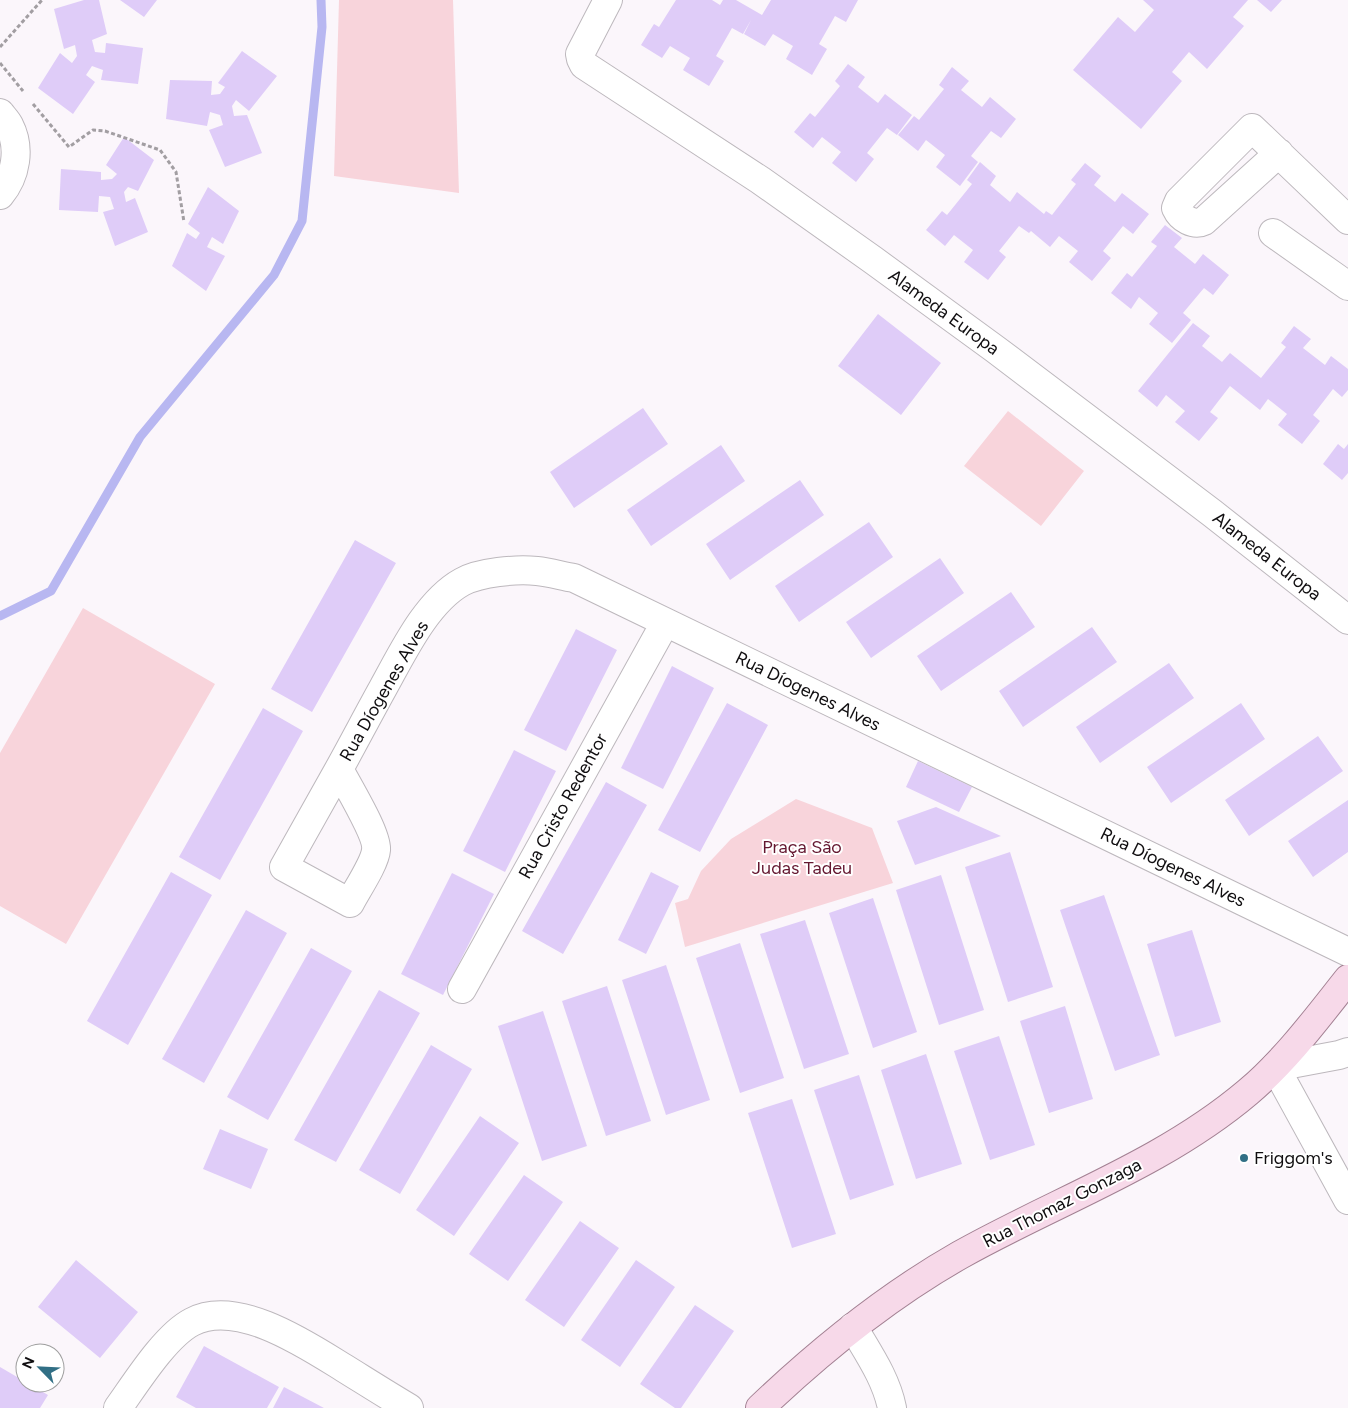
<svg xmlns="http://www.w3.org/2000/svg" width="1348" height="1408" font-family="Figtree,sans-serif">
<rect width="100%" height="100%" fill="#fbf6fb"/>
<path fill="#f8d4db" d="M339,0H453L459,193L334,176Z
M1008,411L1084,471L1041,526L964,466Z
M83,608L215,684L66,944L0,906V753Z
M796,799L872,828L893,883L685,947L675,903L688,899L701,871L731,839Z"/>
<g fill="none" stroke-linecap="round" stroke-linejoin="round">
<path stroke="#b8b7f1" stroke-width="9" d="M0,616L51,591L140,437L274,275L302,221L322,27L321,0"/>
</g>
<path fill="#dfccf8" d="M84,0H99L107,34L92,40L95,52L105,53L106,43L143,48L138,84L101,80L103,70L92,66L86,75L95,82L73,114L38,88L60,53L72,63L77,56L75,45L64,49L54,9Z
M120,0H157L144,17Z
M676,0H712L720,5L723,0H736L762,15L771,0H858L846,22L835,16L819,44L827,49L812,75L786,59L793,46L773,34L765,46L744,34L751,20L743,34L732,28L716,56L724,61L709,86L683,70L690,58L670,46L662,58L641,45L654,24L659,27Z
M1143,0H1248L1233,17L1244,26L1207,69L1189,52L1172,72L1182,81L1141,129L1073,70L1118,17L1135,32L1154,10Z
M1257,0H1282L1271,12Z
M242,51L277,76L249,111L236,100L232,106L234,116L247,115L262,153L225,167L209,130L223,125L220,115L210,112L207,126L166,119L170,80L212,81L211,95L220,94L225,87L218,83Z
M848,64L865,77L858,87L878,103L885,94L912,115L897,135L887,128L867,153L874,159L856,182L832,163L841,152L822,137L813,148L794,132L810,113L815,117L840,86L835,81Z
M952,67L969,81L961,90L982,107L990,97L1016,119L1001,138L991,131L971,156L978,162L960,186L936,167L945,155L926,140L918,151L898,135L914,116L919,120L944,89L939,85Z
M124,137L154,160L138,191L128,187L124,192L126,202L135,198L148,232L115,246L103,212L114,209L110,197L99,196L98,212L59,210L61,169L101,172V180L112,179L117,174L106,165Z
M980,162L996,176L990,185L1010,202L1017,192L1044,214L1046,211L1052,215L1076,184L1071,180L1085,163L1101,176L1094,185L1115,202L1122,193L1149,214L1133,234L1123,226L1103,251L1111,258L1092,281L1069,262L1078,251L1059,236L1050,247L1031,231L1029,233L1019,226L999,251L1006,257L988,280L964,262L973,250L954,235L945,246L926,230L942,211L947,215L972,184L967,180Z
M208,187L239,211L223,244L212,237L207,247L225,256L206,291L172,266L187,233L196,239L200,233L188,224Z
M1165,225L1182,238L1174,247L1195,264L1203,254L1229,275L1213,295L1204,288L1183,313L1191,320L1172,343L1149,324L1158,313L1139,297L1131,309L1111,293L1127,273L1132,277L1157,246L1151,242Z
M878,314L941,363L901,415L838,366Z
M1193,323L1210,336L1202,346L1222,362L1230,353L1261,378L1286,347L1281,343L1294,326L1311,339L1303,348L1325,365L1331,356L1348,369V390L1342,397L1333,389L1313,415L1320,421L1302,444L1278,425L1287,414L1268,399L1260,410L1230,386L1210,412L1218,418L1199,441L1175,422L1185,411L1166,395L1157,407L1138,391Z
M643,408L668,444L574,508L550,472Z
M1338,444L1344,449L1348,444V473L1342,480L1323,464Z
M721,445L745,481L651,546L627,510Z
M800,480L824,515L730,580L706,544Z
M869,522L893,557L799,622L775,586Z
M355,540L396,563L312,712L271,689Z
M940,558L964,593L871,658L846,622Z
M1011,592L1035,627L941,691L917,656Z
M1092,627L1117,662L1023,727L999,691Z
M576,629L617,650L566,751L524,730Z
M1169,663L1194,698L1100,763L1076,727Z
M672,666L714,688L663,789L621,768Z
M727,703L768,725L700,852L658,830Z
M1241,703L1265,739L1171,803L1147,767Z
M263,708L303,731L220,880L179,857Z
M1318,736L1343,771L1249,836L1225,800Z
M514,750L556,771L505,872L463,851Z
M918,761L972,787L959,812L906,787Z
M606,782L647,805L563,954L522,931Z
M1348,800V852L1313,877L1288,841Z
M936,807L1001,836L915,865L897,821Z
M1010,852L1053,987L1008,1002L965,867Z
M171,872L212,895L128,1045L87,1021Z
M651,872L679,886L646,954L618,940Z
M452,873L494,894L443,995L401,974Z
M941,875L984,1010L939,1025L896,890Z
M1104,895L1160,1055L1115,1071L1060,910Z
M873,898L917,1032L873,1048L829,913Z
M246,910L287,933L204,1083L162,1059Z
M805,920L849,1054L804,1069L760,934Z
M1192,930L1221,1022L1175,1037L1147,944Z
M740,943L784,1078L740,1093L696,958Z
M311,948L352,971L268,1120L227,1097Z
M666,965L710,1100L666,1115L622,980Z
M607,986L651,1121L606,1136L562,1001Z
M379,990L420,1013L336,1162L294,1140Z
M1065,1006L1093,1099L1049,1113L1020,1021Z
M543,1011L587,1146L542,1161L498,1026Z
M999,1036L1035,1145L990,1160L954,1051Z
M431,1045L472,1069L400,1194L359,1170Z
M926,1054L962,1164L916,1179L881,1070Z
M859,1075L894,1185L850,1200L814,1090Z
M792,1099L836,1234L792,1248L748,1113Z
M480,1116L519,1143L454,1236L416,1210Z
M220,1129L268,1149L251,1189L203,1169Z
M524,1175L563,1202L508,1281L469,1254Z
M580,1221L619,1248L564,1327L525,1300Z
M76,1260L138,1312L100,1358L38,1307Z
M636,1260L675,1287L620,1367L581,1340Z
M695,1305L734,1331L681,1408H675L640,1384Z
M204,1346L279,1387L267,1408H196L176,1397Z
M0,1367L48,1395L40,1408H0Z
M284,1387L324,1408H273Z"/>
<g fill="none" stroke-linecap="round" stroke-linejoin="round">
<defs>
<path id="minor" d="M608,0L580,54L581,59L584,65L760,180L873,260L995,349L1212,513L1348,620
M0,113C3,117 7,121 9,125C21,148 16,176 0,195
M1279,153L1204,221C1194,226 1181,219 1176,208L1179,201L1252,128L1348,220
M1273,233L1348,286
M339,769C354,742 368,715 383,688C402,654 426,602 462,582C480,572 516,569 537,571C549,572 562,576 574,578L1348,952
M339,769C347,785 378,835 376,850C375,863 356,891 350,903L284,867Z
M462,989L665,623
M1348,1052L1339,1055L1275,1067L1348,1200
M853,1327C868,1353 886,1378 892,1408
M118,1408C136,1383 165,1336 192,1322C237,1298 307,1345 344,1368C365,1381 387,1395 409,1408"/>
<path id="major" d="M760,1408C821,1350 886,1297 960,1255C1056,1201 1163,1164 1248,1092C1286,1060 1317,1018 1348,979"/>
</defs>
<use href="#minor" stroke="#bdb8bd" stroke-width="30"/>
<use href="#major" stroke="#a38193" stroke-width="30"/>
<path stroke="#a29ea2" stroke-width="3" stroke-dasharray="4 2.5" stroke-linecap="butt" d="M0,47L42,0
M0,63L23,91
M33,104L69,147L93,130L105,131L160,150L176,172L184,222"/>
<use href="#minor" stroke="#fff" stroke-width="28"/>
<use href="#major" stroke="#f7d9e9" stroke-width="28"/>
</g>
<circle fill="#316f85" stroke="#fff" stroke-width="2" cx="1244" cy="1158" r="5"/>
<g text-anchor="middle" dominant-baseline="central" stroke-width="4" stroke-linejoin="round" paint-order="stroke">
<g font-size="18" fill="#100e10" stroke="#fff">
<text transform="translate(944 312) rotate(36)">Alameda Europa</text>
<text transform="translate(1267 556) rotate(38)">Alameda Europa</text>
<text transform="translate(384 691) rotate(-60)">Rua Díogenes Alves</text>
<text transform="translate(808 691) rotate(26)">Rua Díogenes Alves</text>
<text transform="translate(563 806) rotate(-61)">Rua Cristo Redentor</text>
<text transform="translate(1173 867) rotate(26)">Rua Díogenes Alves</text>
<text transform="translate(1062 1203) rotate(-27)">Rua Thomaz Gonzaga</text>
</g>
<g font-size="18" fill="#641730" stroke="#fff">
<text x="802" y="847">Praça São<tspan x="802" dy="21">Judas Tadeu</tspan></text>
</g>
<g font-size="18" fill="#100e10" stroke="#fff" text-anchor="start">
<text x="1254" y="1158">Friggom's</text>
</g>
</g>
<g transform="translate(40 1368) rotate(294)"><circle r="24" fill="#ffffff" stroke="#9f9f9f"/>
<path d="M0-4L9 19L0 12L-9 19Z" fill="#316f85"/>
<text y="-8" font-size="14" font-weight="bold" text-anchor="middle" fill="#100e10">N</text>
</g>
</svg>
